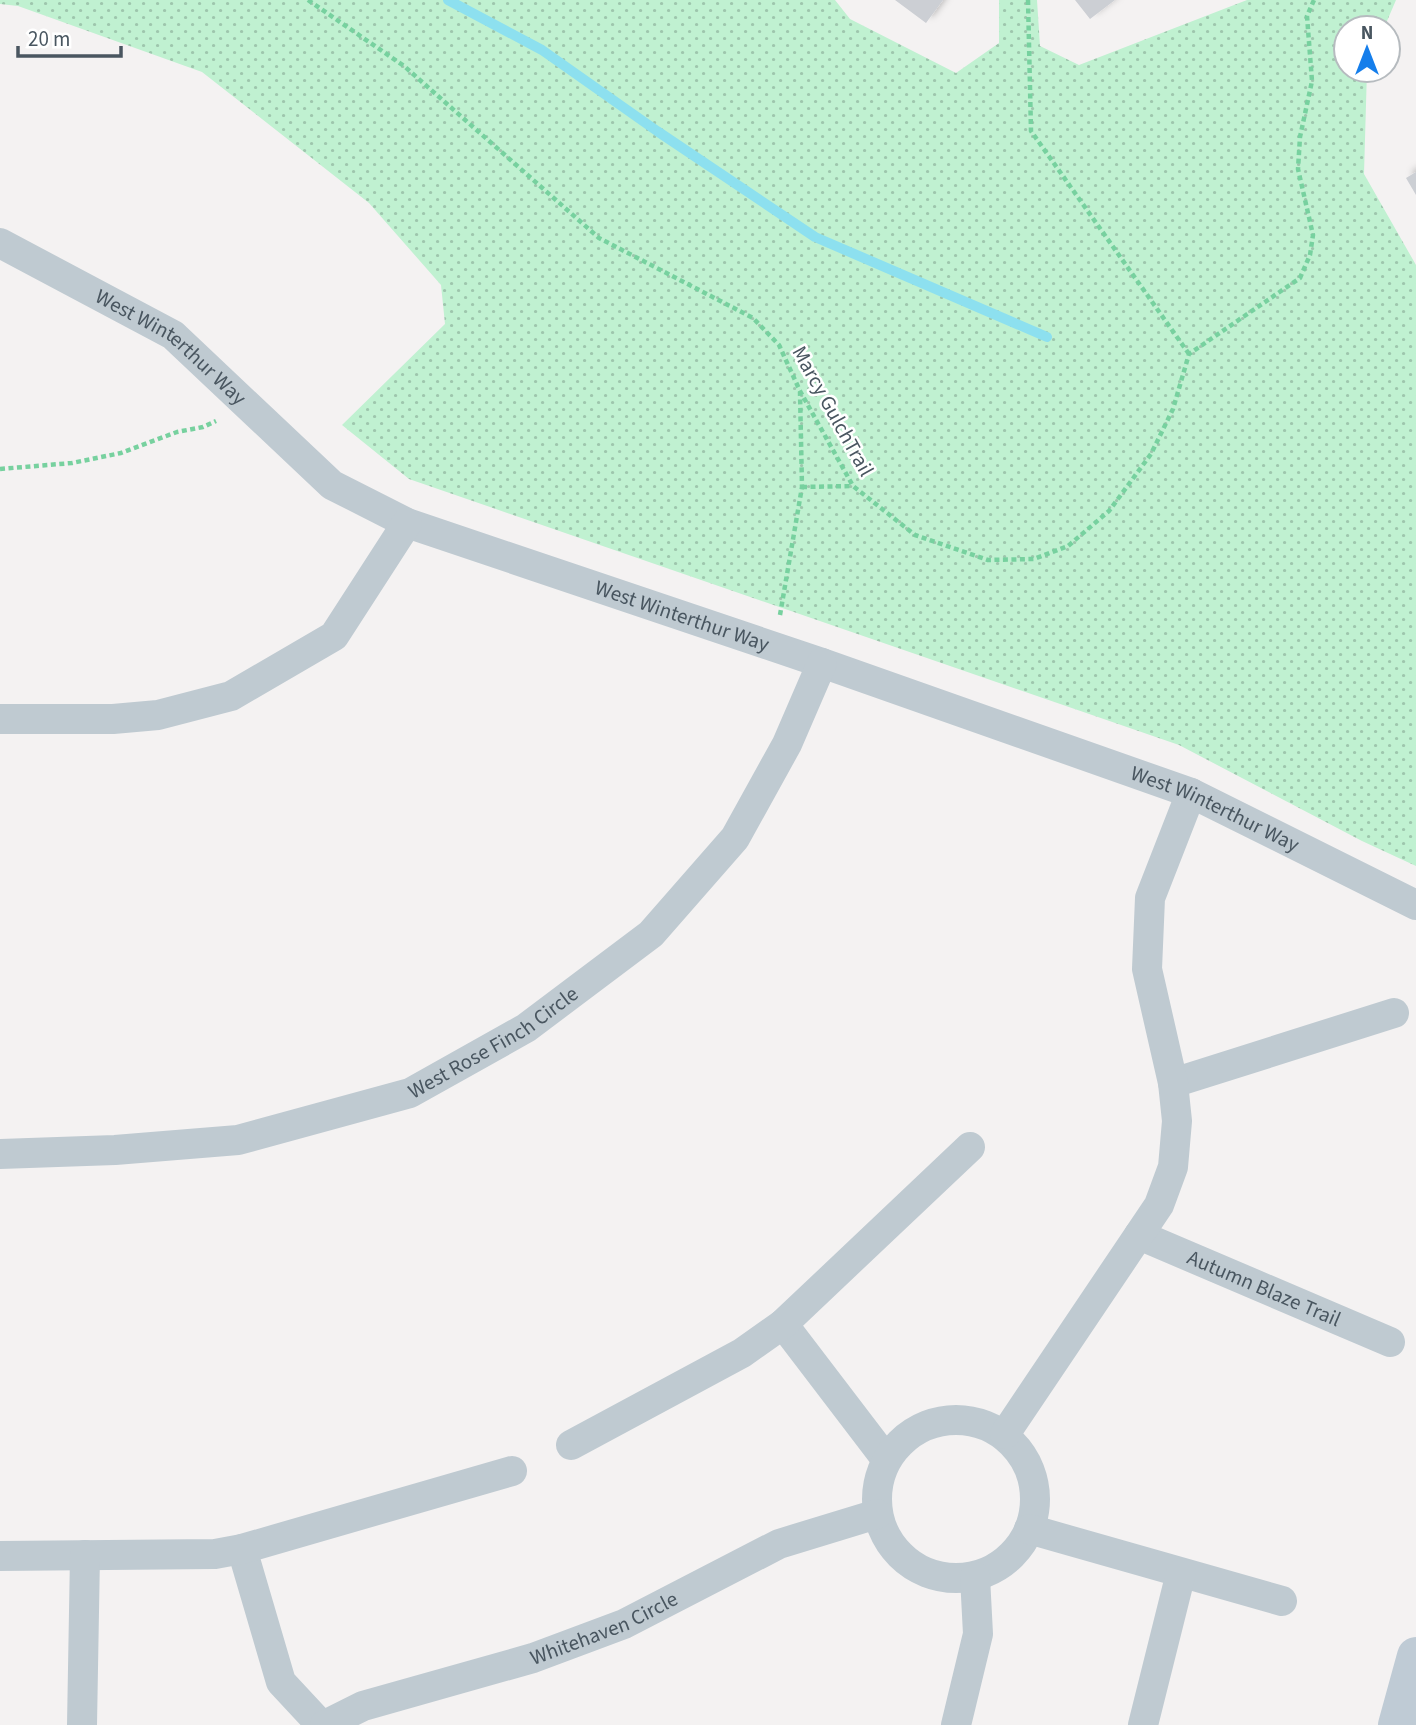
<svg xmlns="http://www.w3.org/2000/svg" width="1416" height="1725" font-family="'Source Sans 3',sans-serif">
<defs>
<pattern id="grass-dots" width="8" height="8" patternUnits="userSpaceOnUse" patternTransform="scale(1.75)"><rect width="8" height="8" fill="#c0f1d1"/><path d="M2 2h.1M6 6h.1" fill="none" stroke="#9ec6ad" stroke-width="1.8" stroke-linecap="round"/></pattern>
<filter id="shadow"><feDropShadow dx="6" dy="-6" stdDeviation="3.5" flood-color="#0004"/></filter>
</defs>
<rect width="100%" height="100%" fill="#f4f2f2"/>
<path fill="url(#grass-dots)" d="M0,0H835L850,19L956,73L999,43V0H1037L1040,46L1079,65L1247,0H1396L1384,28H1346V70H1367L1364,174L1416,265V866L1362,841L1179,745L409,479L342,425L445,324L441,285L369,203L202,72L18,6L0,4Z"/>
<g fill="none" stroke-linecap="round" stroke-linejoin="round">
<path stroke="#8de0ef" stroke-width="10" d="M448,0L542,50L657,131L815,237L1047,337"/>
</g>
<path fill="#cccfd4" filter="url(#shadow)" d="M895,0H943L926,23Z
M1075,0H1115L1090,19Z
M1416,172V195L1406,178Z"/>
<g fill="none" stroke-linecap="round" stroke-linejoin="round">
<path stroke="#77d19f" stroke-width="4.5" stroke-dasharray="5 3.5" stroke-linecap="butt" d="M308,0L404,66L599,238L753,318L779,345L800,391L853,486L915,535L988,560L1034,559L1068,546L1109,511L1151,454L1173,409L1189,354L1300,278L1310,255L1313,235L1298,169L1300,137L1312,81L1307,16L1314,0
M1028,0L1031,131L1189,354
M0,469L72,463L121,453L177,432L203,427L216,421
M802,487L853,486
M780,615L802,487L800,392"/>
<g stroke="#bfcad1" stroke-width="30">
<path id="s1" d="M0,243L173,335L332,485L407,523L822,663L1191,793L1416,905"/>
<path d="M0,719H113L158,715L231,696L334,636L407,523"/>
<path d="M1173,1083L1394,1013"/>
<path id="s2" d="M0,1154L115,1150L238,1140L410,1093L526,1028L651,934L735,838L787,744L822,663"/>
<path id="s3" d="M1139,1235L1390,1342"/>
<path d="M783,1324L886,1459"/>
<circle cx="956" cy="1499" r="79"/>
<path d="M1005,1434L1159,1205L1173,1167L1177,1121L1173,1083L1147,969L1150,898L1191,793"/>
<path d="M571,1445L742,1353L783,1324L970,1147"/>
<path d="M1029,1529L1282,1601"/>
<path d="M242,1549L281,1682L321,1725"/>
<path d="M0,1556L215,1554L242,1549L512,1471"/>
<path d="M82,1725L85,1555"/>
<path id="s4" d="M325,1725L363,1706L533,1658L624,1624L779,1544L877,1514"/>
<path d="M956,1725L978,1634L975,1577"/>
<path d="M1143,1725L1181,1573"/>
</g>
<path stroke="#bfcbd5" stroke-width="38" d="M1397,1725L1416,1656"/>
</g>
<g text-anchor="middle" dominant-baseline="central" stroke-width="5" stroke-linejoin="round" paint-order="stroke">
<g font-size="21" fill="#495660" stroke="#fff">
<text stroke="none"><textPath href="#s1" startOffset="201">West Winterthur Way</textPath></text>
<text transform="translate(833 411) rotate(61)">Marcy GulchTrail</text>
<text stroke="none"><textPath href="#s1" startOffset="789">West Winterthur Way</textPath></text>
<text stroke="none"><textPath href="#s1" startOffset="1356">West Winterthur Way</textPath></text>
<text stroke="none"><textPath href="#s2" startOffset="514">West Rose Finch Circle</textPath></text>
<text stroke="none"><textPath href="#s3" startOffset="136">Autumn Blaze Trail</textPath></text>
<text stroke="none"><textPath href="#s4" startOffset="296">Whitehaven Circle</textPath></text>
</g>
</g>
<g transform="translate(1367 49)"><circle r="33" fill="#ffffff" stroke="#b6bbbf" stroke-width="2"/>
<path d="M0-5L12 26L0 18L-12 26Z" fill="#157eeb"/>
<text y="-10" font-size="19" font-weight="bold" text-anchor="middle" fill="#495660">N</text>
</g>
<path d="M18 46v10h103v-10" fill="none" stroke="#495660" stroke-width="3.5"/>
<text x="28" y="46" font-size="21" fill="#495660" stroke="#ffffff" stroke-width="5" paint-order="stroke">20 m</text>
</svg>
